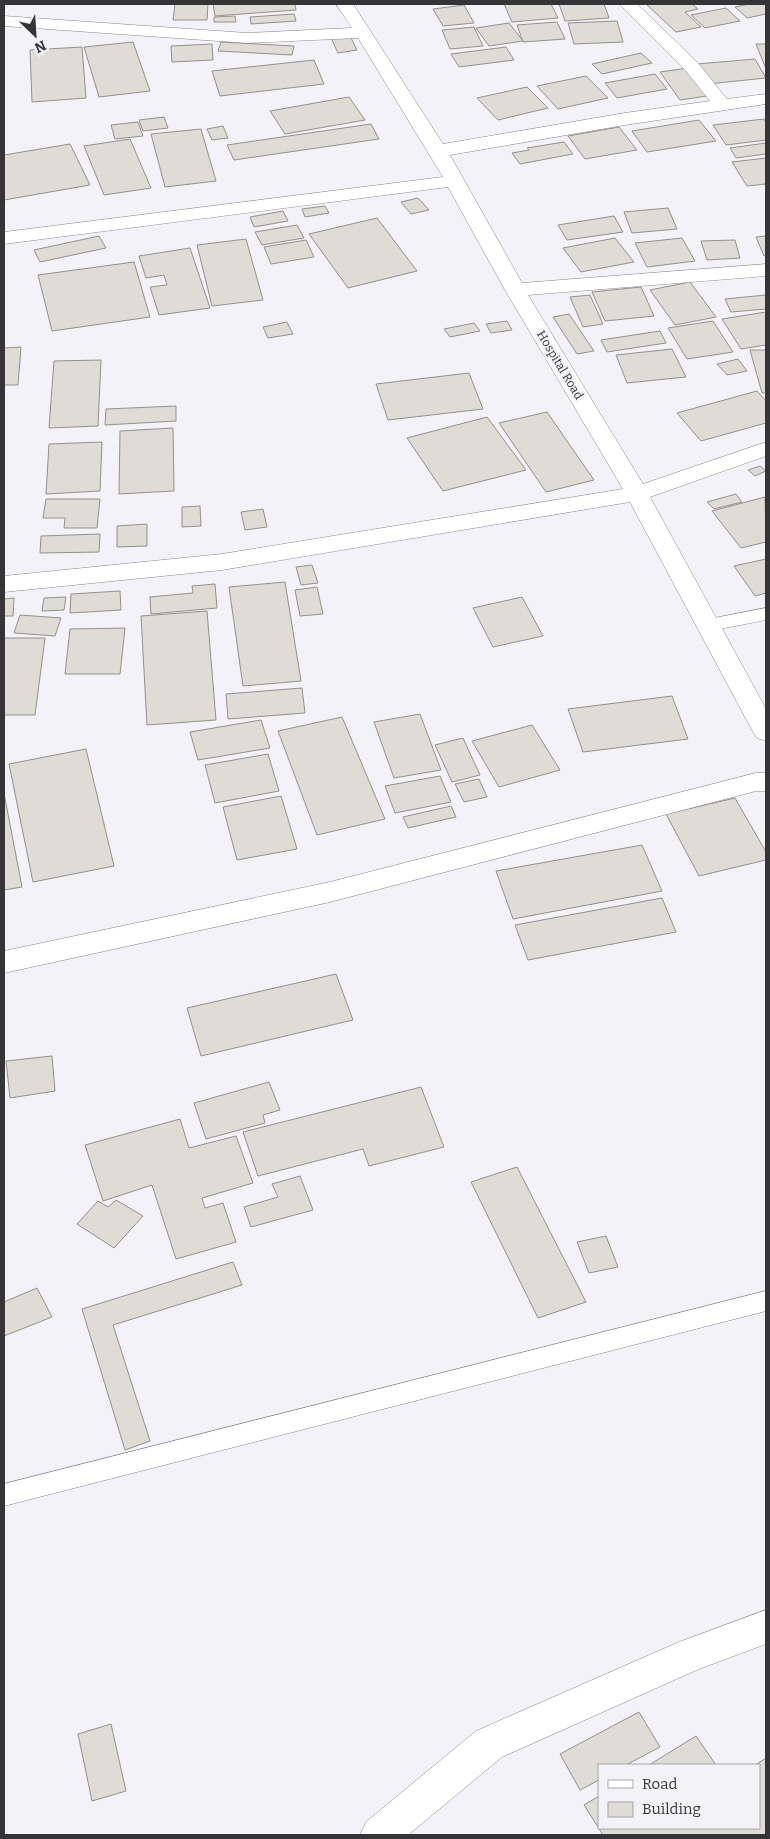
<svg xmlns="http://www.w3.org/2000/svg" width="770" height="1839" font-family="Bitter,serif">
<rect width="100%" height="100%" fill="#f3f2f8"/>
<path fill="#dfdbd5" stroke="#94918b" d="M175,4H208L207,20H173Z
M213,4H295L296,10L215,16Z
M504,4H551L558,18L512,22Z
M559,4H604L609,18L565,21Z
M646,4H692L698,9L685,12L701,27L676,32Z
M749,4H766V14L747,18L735,7Z
M464,5L474,23L443,26L433,9Z
M726,8L740,21L705,28L691,15Z
M294,14L296,21L251,24L250,17Z
M235,16L236,22H214V17Z
M617,21L623,42L574,44L568,23Z
M557,22L565,39L523,42L517,25Z
M509,23L523,41L489,46L476,28Z
M474,27L483,46L450,49L442,30Z
M350,36L357,50L338,53L331,38Z
M133,42L150,91L99,97L84,47Z
M221,42L294,46L292,55L218,51Z
M212,44L213,60L172,62L171,46Z
M756,44H766V69Z
M82,47L86,98L32,102L30,50Z
M506,47L514,60L459,67L451,54Z
M641,53L652,63L602,74L592,64Z
M755,59L766,78L708,84L697,64Z
M314,60L324,84L220,96L212,71Z
M688,68L707,96L680,100L660,72Z
M655,74L667,89L617,98L605,83Z
M586,76L608,98L558,109L537,86Z
M527,87L548,108L498,120L477,98Z
M349,97L365,120L285,134L270,111Z
M164,117L168,128L143,131L139,120Z
M764,119L766,123V140L726,145L713,125Z
M699,120L716,141L647,152L632,131Z
M138,122L143,136L115,139L111,125Z
M371,124L379,139L234,160L227,145Z
M223,126L228,138L212,140L207,129Z
M619,127L637,150L585,159L568,136Z
M201,129L216,181L165,187L151,134Z
M130,139L151,188L104,195L84,146Z
M564,142L573,154L520,164L512,153L529,150L527,148Z
M766,143V154L736,158L730,148Z
M70,144L90,185L4,200V155Z
M766,158V184L747,186L732,162Z
M418,198L429,210L411,214L401,202Z
M325,206L329,213L305,217L302,209Z
M668,208L677,229L632,233L624,212Z
M283,211L288,221L254,227L250,217Z
M614,216L623,232L567,240L558,225Z
M377,218L417,271L348,288L309,234Z
M297,225L304,238L262,245L255,232Z
M99,236L106,248L40,262L34,250Z
M766,236V255L764,256L756,237Z
M615,238L634,262L581,272L563,248Z
M682,238L695,261L647,267L635,243Z
M246,239L263,300L212,306L197,245Z
M306,240L314,257L271,264L264,247Z
M735,240L740,258L707,260L701,241Z
M190,248L210,308L159,315L150,287L167,285L164,275L146,278L139,256Z
M134,262L150,317L52,331L38,275Z
M690,282L716,317L675,325L650,290Z
M641,287L654,316L605,321L592,292Z
M590,295L603,324L583,327L570,297Z
M766,295V309L731,312L725,299Z
M766,312V345L741,349L722,319Z
M569,314L594,351L577,354L553,317Z
M507,321L512,330L491,333L486,324Z
M713,321L733,352L687,359L668,328Z
M287,322L293,334L268,338L263,327Z
M474,323L480,331L450,337L444,329Z
M660,331L666,343L607,352L601,340Z
M21,347L18,385H4V348Z
M672,349L686,377L627,383L616,355Z
M750,350H766V393H762Z
M738,359L747,371L727,375L717,364Z
M101,360L98,426L49,428L54,361Z
M469,373L483,409L388,420L376,384Z
M757,391L766,401V423L701,441L677,413Z
M176,406V421L105,425L106,409Z
M547,412L594,480L546,492L499,423Z
M487,417L526,470L443,491L407,438Z
M173,428L174,491L119,494L120,431Z
M102,442L100,491L46,494L49,444Z
M760,466L766,471L755,476L748,470Z
M736,494L742,502L714,509L707,502Z
M765,497L766,542L741,548L712,511Z
M46,499H100L97,528H64L65,518H43Z
M200,506L201,526L182,527V507Z
M263,509L267,527L245,530L241,512Z
M147,524V546L117,547V526Z
M100,534L99,552L40,553L41,536Z
M766,559V593L755,596L734,566Z
M312,565L318,583L301,585L296,567Z
M285,582L301,681L243,686L229,587Z
M215,584L217,608L151,614L150,597L193,593L192,586Z
M317,587L323,614L300,616L295,590Z
M120,591L121,610L70,613L71,594Z
M66,597L64,610L42,611L44,598Z
M522,597L543,636L493,647L473,608Z
M14,598L13,616H4V599Z
M207,611L216,720L147,725L141,616Z
M20,615L61,618L55,636L14,633Z
M125,628L120,674H65L70,629Z
M4,638H45L35,715H4Z
M302,688L305,713L228,719L226,694Z
M672,696L688,739L583,752L568,709Z
M420,714L441,770L394,778L374,722Z
M342,717L385,819L317,835L278,731Z
M261,720L270,748L198,760L190,732Z
M532,725L560,770L499,787L472,741Z
M463,738L480,775L452,782L435,745Z
M86,749L114,866L33,882L9,764Z
M268,754L279,791L215,803L205,765Z
M440,776L451,802L395,813L385,786Z
M479,779L487,797L464,802L455,784Z
M4,793L22,887L4,890Z
M281,796L297,849L237,860L223,807Z
M735,798L766,852V860L699,876L666,814Z
M451,806L456,817L408,828L403,817Z
M642,845L662,891L513,919L496,871Z
M662,898L676,932L528,960L515,925Z
M336,974L353,1020L201,1056L187,1008Z
M52,1056L55,1091L10,1098L6,1061Z
M269,1082L280,1110L263,1115L265,1123L206,1139L194,1103Z
M421,1087L444,1147L369,1166L363,1149L258,1176L243,1132Z
M180,1119L189,1148L236,1136L253,1183L202,1198L205,1208L223,1203L236,1242L176,1259L152,1185L103,1201L85,1145Z
M517,1167L586,1302L538,1318L471,1182Z
M300,1176L313,1210L251,1227L244,1207L278,1197L272,1184Z
M116,1200L143,1216L114,1248L77,1224L98,1201L108,1207Z
M606,1236L618,1267L589,1273L577,1242Z
M233,1262L242,1285L113,1325L150,1441L125,1450L82,1309Z
M37,1288L52,1317L4,1336V1302Z
M639,1712L660,1747L626,1765H599V1780L580,1790L560,1754Z
M111,1724L126,1791L92,1801L78,1734Z
M696,1736L716,1765H649Z
M766,1758V1835H603L584,1805L599,1796V1828H759V1765H755Z"/>
<g fill="none" stroke-linecap="round" stroke-linejoin="round">
<defs>
<path id="service" d="M766,608V620L709,631L703,629L700,625L703,621L709,619Z
M766,1291V1311L4,1506V1484Z"/>
<path id="minor" d="M336,4H353L443,144L625,113L710,101L686,71L619,4H637L698,63L727,99L766,94V104L625,125L450,155L522,283L766,264V276L528,295L643,484L766,442V456L650,497L766,709V741L757,738L753,732L630,502L222,570L4,592V576L222,554L623,489L505,290L448,187L4,244V232L443,177L358,38L247,43L4,26V16L247,33L352,28Z
M756,773H766V791H756L330,902L4,973V951L330,882Z
M766,1610V1644L699,1669L502,1757L408,1835H360L366,1822L476,1731L679,1642Z"/>
</defs>
<use href="#service" stroke="#87868c" stroke-width="1"/>
<use href="#minor" stroke="#87868c" stroke-width="1"/>
<use href="#service" fill="#fff" fill-rule="evenodd"/>
<use href="#minor" fill="#fff" fill-rule="evenodd"/>
</g>
<g text-anchor="middle" dominant-baseline="central" stroke-width="5" stroke-linejoin="round" paint-order="stroke">
<g font-size="12" fill="#353537" stroke="#f3f2f8">
<text transform="translate(560 365) rotate(59)">Hospital Road</text>
</g>
</g>
<rect width="770" height="1839" fill="none" stroke="#353537" stroke-width="10"/>
<rect x="598" y="1764" width="162" height="65" fill="#f3f2f8" stroke="#a7a6ab"/>
<rect x="608" y="1780" width="25" height="8" fill="#ffffff" stroke="#a7a6ab"/>
<text x="642" y="1789" font-size="15" fill="#353537">Road</text>
<rect x="608" y="1802" width="25" height="15" fill="#dfdbd5" stroke="#a7a6ab"/>
<text x="642" y="1814" font-size="15" fill="#353537">Building</text>
<g transform="translate(35 35) rotate(155)" stroke="#f3f2f8" stroke-width="4" paint-order="stroke">
<path d="M0-4L9 19L0 12L-9 19Z" fill="#353537"/>
<text y="-8" font-size="14" font-weight="bold" text-anchor="middle" fill="#353537">N</text>
</g>
</svg>
